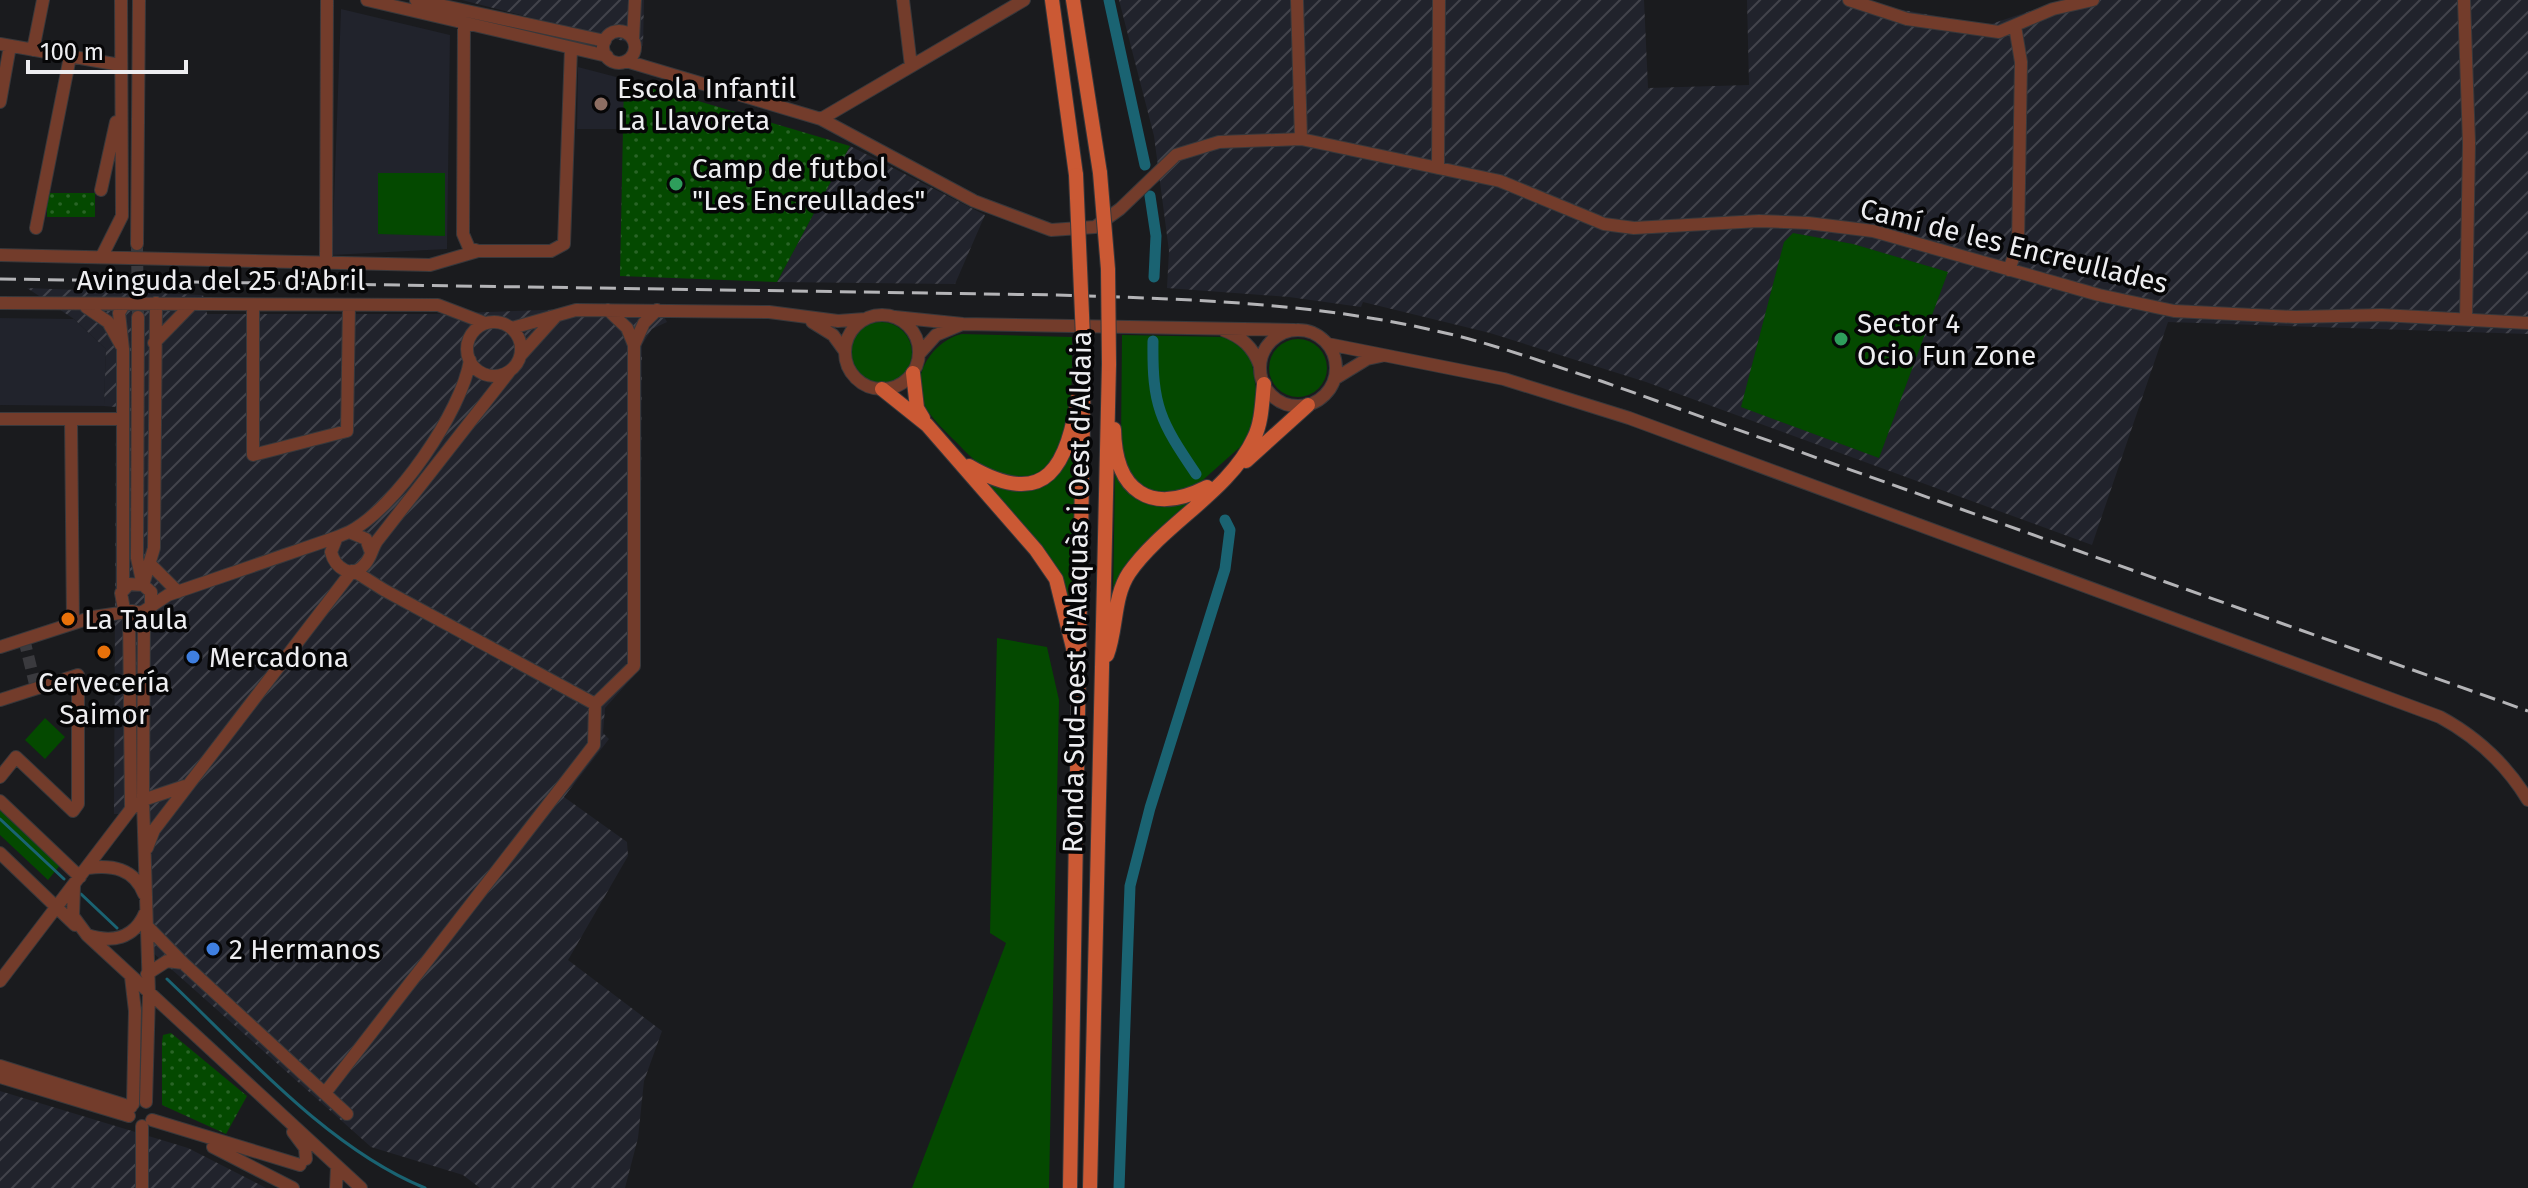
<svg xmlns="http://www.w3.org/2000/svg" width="2528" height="1188" font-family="'Fira Sans',sans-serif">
<defs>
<pattern id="industrial-furrows" width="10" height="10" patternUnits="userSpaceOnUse" patternTransform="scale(2)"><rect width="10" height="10" fill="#21232c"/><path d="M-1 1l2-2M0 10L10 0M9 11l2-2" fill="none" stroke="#42434b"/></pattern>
<pattern id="park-dots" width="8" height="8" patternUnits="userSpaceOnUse" patternTransform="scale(2)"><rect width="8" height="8" fill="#044900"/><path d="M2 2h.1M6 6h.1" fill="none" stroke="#296426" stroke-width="1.8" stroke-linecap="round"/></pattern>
</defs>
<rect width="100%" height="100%" fill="#1a1b1e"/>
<path fill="#21232c" d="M341,9L450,35L447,249L332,255Z
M578,67L624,79V129H577Z
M0,318L74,319L106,349L104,406L0,405Z"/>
<path fill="url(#industrial-furrows)" d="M462,0H644L643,46Z
M1119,0H1644L1648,88L1749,85L1747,0H1867L1892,8L1988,25L2063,0H2528V334L2168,322L2092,545L1646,382L1490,333L1363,302L1361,307L1289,297L1167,288L1169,251L1154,136Z
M850,146L985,215L955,284L777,282Z
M27,288L203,295L207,314H433L658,306L667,322L652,329L642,345L640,669L605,708L603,733L609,739L564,797L627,842L628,856L568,960L662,1031L644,1081L638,1138L625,1188H480L463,1175L371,1147L151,951L150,814H114L116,407L104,406L106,349L74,319Z
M0,1091L188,1148L266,1188H0Z"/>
<path fill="#044900" d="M378,173H445V236L378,234Z
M1793,233L1853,244L1948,272L1879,458L1741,407L1784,242Z
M850 353a31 31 0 1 1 62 0a31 31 0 1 1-62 0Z
M962,334L1072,337C1071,377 1079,469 1025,477C998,481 979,466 961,447C948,433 925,415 920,394C915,367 938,339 962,334Z
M1122,335L1226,337L1246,351L1252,363L1258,402L1248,440L1195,487L1160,494L1139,484L1124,462L1121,442Z
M1269 368a29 29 0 1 1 58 0a29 29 0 1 1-58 0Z
M1075,446L1073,604L1060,577L985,482C1021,500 1062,483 1075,446Z
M1115,472L1153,504L1189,503L1160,529L1113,597Z
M997,638L1047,647L1059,700L1049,1188H912L1006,943L990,933Z
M45,718L65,737L45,759L25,740Z
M0,806L61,864L48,880L0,835Z"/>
<path fill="url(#park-dots)" d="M624,79L850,146L777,282L620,276Z
M47,193H95V217H47Z
M171,1033L247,1096L226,1134L162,1105V1042L163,1035Z"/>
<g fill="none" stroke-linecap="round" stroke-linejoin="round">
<path stroke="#1a6372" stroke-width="3" d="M0,819L64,879
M81,894L117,928
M167,979C243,1051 327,1148 425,1188"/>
<path stroke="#1a6372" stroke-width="11" d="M1109,0L1145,165
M1150,196L1156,236L1154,277
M1153,341C1152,406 1160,421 1196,474
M1119,1188L1130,886L1150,808L1225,569L1230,530L1225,520"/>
<path stroke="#3a3a3e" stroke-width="12" stroke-dasharray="12 6" stroke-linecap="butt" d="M137,248L138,314
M24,639L36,688"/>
<defs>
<path id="minor" d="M367,0L607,56
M416,0L605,41
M903,0L911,66
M1297,0L1301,139
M1849,0L1907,19L1999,32L2053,9L2093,0
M2464,0L2469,143L2466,319
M464,23L463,234L469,248L478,251H551L564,244L571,48
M603 47a16 16 0 1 1 32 0a16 16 0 1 1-32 0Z
M633,40L635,0
M0,44L120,65
M33,50L43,0
M626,61L821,119L974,201L1051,230L1095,227L1120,209L1176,155L1219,142L1301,139L1500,181L1604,224L1634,228L1759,221L1808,223L1873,231L2099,295L2174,311L2295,317L2382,315L2528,323
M0,102L10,46
M821,119L1024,0
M1438,168L1439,0
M101,190L116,122
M36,228L70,57
M137,244L139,0
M0,255L430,265L478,251
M102,256L122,216L121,0
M326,263L327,0
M2009,270L2018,244L2021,62L2015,26
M0,303L438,305L485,323
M253,305V455L347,431L349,305
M123,306L119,313L123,349V590
M86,307L108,322L121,345
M608,310L627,328L634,345
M845 352a37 37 0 1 1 74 0a37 37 0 1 1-74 0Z
M138,317L137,558L142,581
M895,317L963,324L1294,330
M467 349a27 27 0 1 1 54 0a27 27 0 1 1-54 0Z
M812,322L833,335L844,350
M512,328L576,310L769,312L838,321L865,319
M1260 368a38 38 0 1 1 76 0a38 38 0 1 1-76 0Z
M1223,330C1242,337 1253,347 1260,366
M154,343L191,305
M1328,344L1504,379L1629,418L2440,717C2477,737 2506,764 2528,800
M919,354L936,335L960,325
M520,356L556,316
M1336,378L1367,359L1381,356
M0,419H123
M71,419L73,623
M349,532C395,509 462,411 470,360
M370,550L366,539L349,532L337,537L331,552C335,568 352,580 365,564C371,558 372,548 377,541L509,372
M150,564L178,592
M354,571L384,590L595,704
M143,585L154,548L156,303
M151,604V592L143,585L129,584L121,593L124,609L141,613L168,595L337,537
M129,612L131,809
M144,612L143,800L149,994L146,1102
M0,647L93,617L127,612
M0,700L78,675V804L73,811L16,757L0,777
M595,704L634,666V345L644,323L657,310
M0,801L80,877
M147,848L154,830L352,571
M0,853L75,925
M88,868C112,865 134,868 144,894
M74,886L73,916L87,935C112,943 134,939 145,913
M146,925L183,963L347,1114
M87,935L361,1188
M147,974L167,961L183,963
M131,977L135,1011L133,1104
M0,981L131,809L143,800L185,786
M0,1066L131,1107
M0,1077L129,1116
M325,1093L594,745L595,704
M152,1120L300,1165
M142,1126V1188
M293,1132L305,1148L306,1159
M213,1147L293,1188
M336,1188L337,1167"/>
<path id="major" d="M1052,0L1076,175
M1073,0L1100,173
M913,373L917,408L923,418
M882,389L927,425L1036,550L1056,579L1076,660
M1114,429C1115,491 1150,516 1207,487
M1246,461L1308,405
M969,466C1048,512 1067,465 1079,393
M1107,655C1117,629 1113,597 1129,573C1163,524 1230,491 1254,438C1262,422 1262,402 1264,384
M1070,1188L1084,361
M1090,1188L1109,364"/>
</defs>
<use href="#minor" stroke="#38383b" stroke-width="14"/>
<use href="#major" stroke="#38383b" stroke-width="16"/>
<use href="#minor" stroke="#733c2b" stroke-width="12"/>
<use href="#major" stroke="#cb5934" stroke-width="14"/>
<path stroke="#b4b4b7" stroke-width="3" stroke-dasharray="16 8" stroke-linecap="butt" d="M0,279L1057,295C1183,299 1309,302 1432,330C1489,342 1545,363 1601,381L2528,711"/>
<defs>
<path id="major-bridge" d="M1100,173L1108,269L1109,364
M1076,175L1084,361"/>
</defs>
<use href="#major-bridge" stroke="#38383b" stroke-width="16" stroke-linecap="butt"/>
<use href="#major-bridge" stroke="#cb5934" stroke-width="14"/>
</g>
<circle fill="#8d6e63" stroke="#060607" stroke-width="3" cx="601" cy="104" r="8"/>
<g fill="#2e9e5b" stroke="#060607" stroke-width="3">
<circle cx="676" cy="184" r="8"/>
<circle cx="1841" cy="339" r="8"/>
</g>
<g fill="#e8710a" stroke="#060607" stroke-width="3">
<circle cx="68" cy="619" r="8"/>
<circle cx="104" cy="652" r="8"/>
</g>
<g fill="#3f7fe0" stroke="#060607" stroke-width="3">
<circle cx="193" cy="657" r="8"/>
<circle cx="213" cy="949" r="8"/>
</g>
<g text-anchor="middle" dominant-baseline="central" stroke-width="7" stroke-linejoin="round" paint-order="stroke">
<g font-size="28" fill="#ededf0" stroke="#060607" text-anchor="start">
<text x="617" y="88">Escola Infantil<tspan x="617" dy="32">La Llavoreta</tspan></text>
<text x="692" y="168">Camp de futbol<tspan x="692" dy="32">"Les Encreullades"</tspan></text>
<text x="1857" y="323">Sector 4<tspan x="1857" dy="32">Ocio Fun Zone</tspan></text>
<text x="84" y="619">La Taula</text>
<text x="209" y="657">Mercadona</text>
<text x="104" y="682" text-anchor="middle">Cervecería<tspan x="104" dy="32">Saimor</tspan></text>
<text x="229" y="949">2 Hermanos</text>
</g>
<g font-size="28" fill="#ededf0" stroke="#060607">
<text transform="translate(2014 246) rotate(14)">Camí de les Encreullades</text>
<text x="221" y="280">Avinguda del 25 d'Abril</text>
<text transform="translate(1077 592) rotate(-89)">Ronda Sud-oest d'Alaquàs i Oest d'Aldaia</text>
</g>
</g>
<path d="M28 60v12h158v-12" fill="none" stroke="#ededf0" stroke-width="4"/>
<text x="40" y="60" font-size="24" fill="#ededf0" stroke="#060607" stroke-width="6" paint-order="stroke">100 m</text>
</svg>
